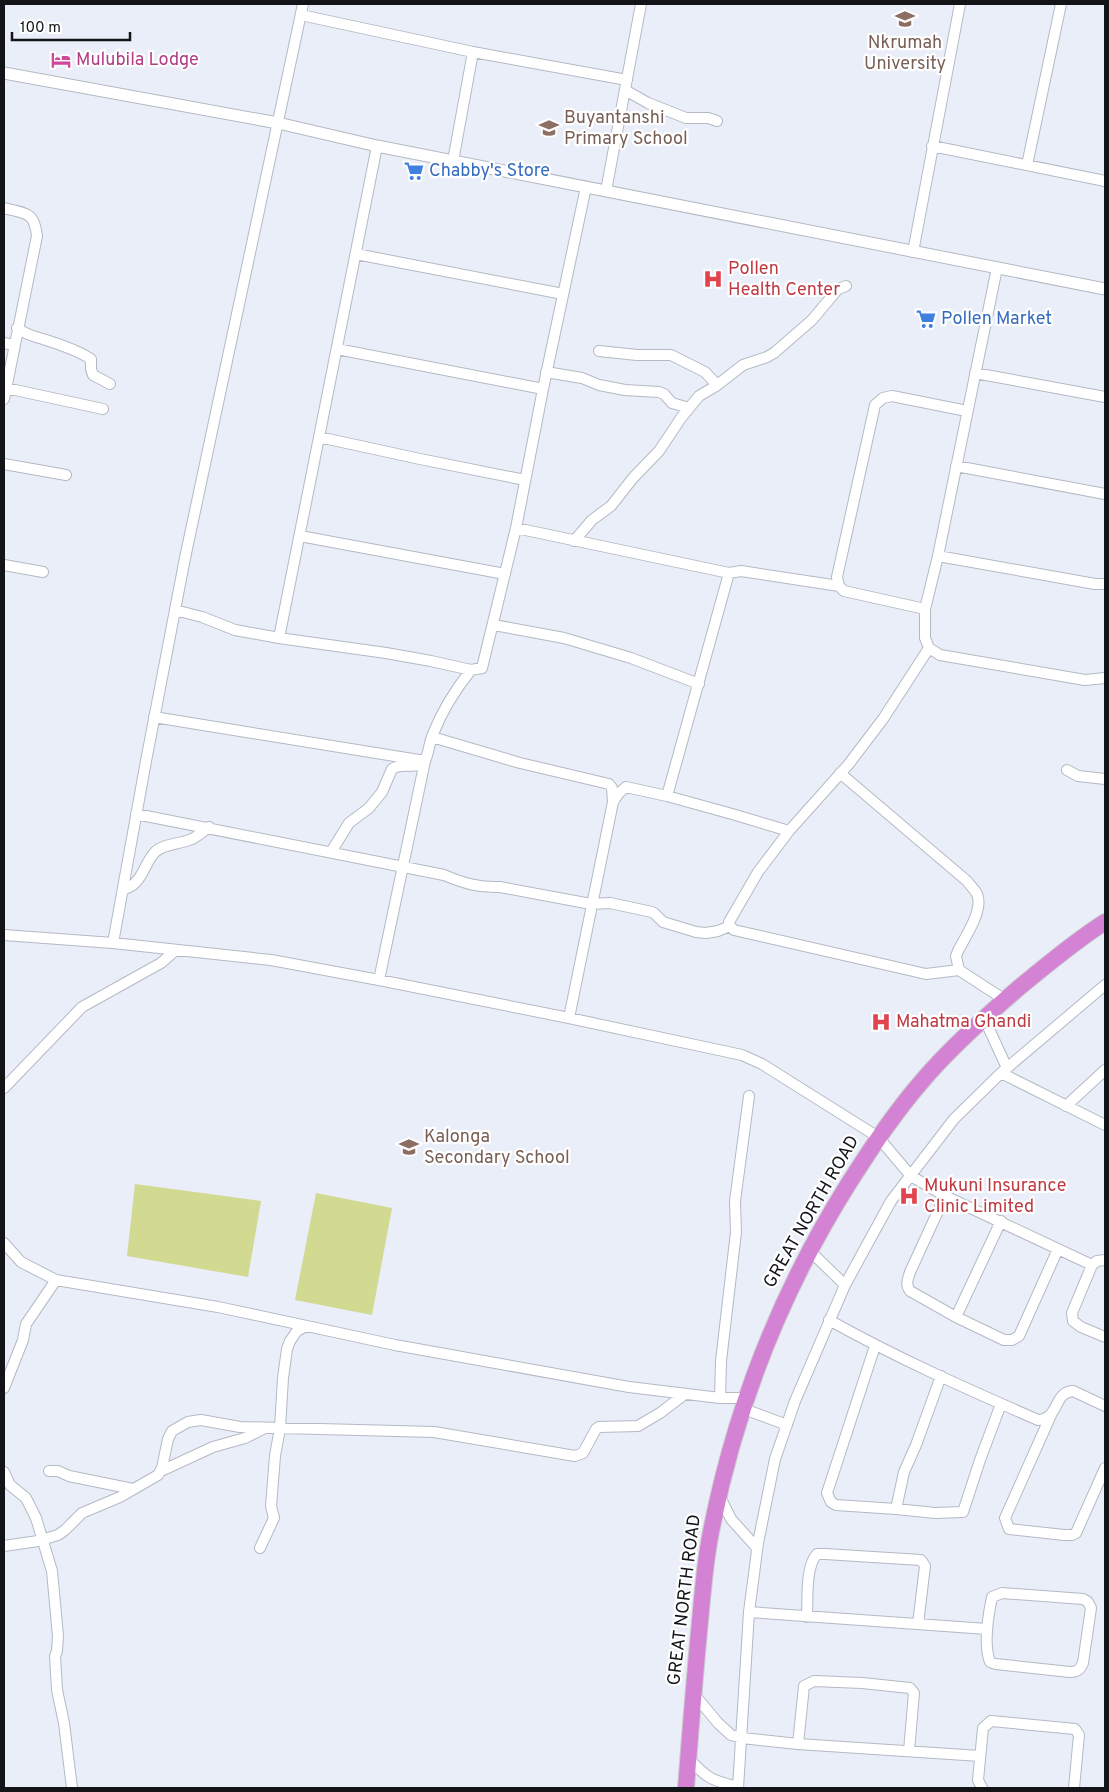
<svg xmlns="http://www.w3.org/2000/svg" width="1109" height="1792" font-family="Overpass,sans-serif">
<rect width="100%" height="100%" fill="#e9eef9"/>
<path fill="#d2d990" d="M135,1184L261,1201L248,1277L127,1256Z
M316,1193L392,1208L372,1315L295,1300Z"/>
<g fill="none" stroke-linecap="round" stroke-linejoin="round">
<defs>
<path id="minor" d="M301,15L473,52L627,80
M625,90L648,103L686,118H708L717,121
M932,146L1105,181
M453,161L473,52
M1027,165L1061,4
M606,191L641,4
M4,208C26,214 34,211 37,236L4,399
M913,252L960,4
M356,254L563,294
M997,268L938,556L925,609V638L929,648L940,655L1085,680L1105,678
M17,328C28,336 34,336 46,340C62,345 77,350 91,359V369L93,375L110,384
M4,343L14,345
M337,349L543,389
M599,351L637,355H671L705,372L717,385
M546,372L582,378L599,385L625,390L659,392L664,394L672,403L689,408
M975,373L1105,397
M6,388L103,409
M319,437L420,459L525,480
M4,464L66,475
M956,466L1105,494
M516,528L729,573L741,571L839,586
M300,536L505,574
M574,541L592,520L611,506L633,478L659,451L681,418L699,396L716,386L743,365L767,357L774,353L812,320L838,289L846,286
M938,556L1095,584H1105
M4,565L43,572
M729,573L667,796L732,814L789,831
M925,609L844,591L839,586L837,577L875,405L883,398L892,396L967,411
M175,610L202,617L235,630L279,638L386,653L431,661L471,670L482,668L516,528L543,389L586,187
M494,625L564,638L631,658L699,684
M279,638L377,146
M929,648L883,719L848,765L789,831L758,872L729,922L730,926L734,930L926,974L959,970L1005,1000
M154,717L425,761L379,980
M432,737L520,763L609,784L612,788L613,802
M1067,770L1078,776L1105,779
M840,773L967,881C970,885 975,890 977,894C984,910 965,937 958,951L956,956L959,970
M136,814L444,875C463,883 479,888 500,887L591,904L610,903L652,912L655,914L663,922L696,932L706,933L718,931L730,926
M331,852L349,823L369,808L382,792L392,769C403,761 416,771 425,761C429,752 429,743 433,734C442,711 455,690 471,670
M123,889C142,886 144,863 155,852C163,844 179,844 189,840C196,838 202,832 209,827
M4,935L113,943L271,960L379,980L569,1018L742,1055L762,1064L878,1137L911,1176L945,1196L1092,1265
M113,943L146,761L185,558L303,4
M988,1016L989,1029L1007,1068
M569,1018L613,802L619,793L626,787L667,796
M1001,1073L1105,1125
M4,1088L82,1007L161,963L176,950
M1066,1106L1105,1070
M945,1196L910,1272C908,1279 905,1284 910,1291L956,1317L1004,1340H1012L1019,1336L1058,1249
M4,1243L21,1262L56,1280
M810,1251L845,1285
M1105,1260L1097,1261L1092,1265L1072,1313L1073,1321L1081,1327L1105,1337
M956,1317L1001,1221
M829,1320C897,1358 967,1389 1038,1420C1060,1419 1053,1392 1073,1391L1105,1406
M875,1346L827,1493L831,1502L836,1505L896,1509L904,1472L916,1445L941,1376
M4,1388L23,1340L26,1324L56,1280L218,1307L395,1345L629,1387L720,1398H747
M720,1398L721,1361L736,1232L735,1201L749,1096
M744,1409L787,1425
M1051,1415L1005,1518L1009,1529L1064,1535H1072L1076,1533L1105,1468
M49,1471H58L69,1476L133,1489
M161,1471L213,1447L245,1438L263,1429
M4,1472L10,1485L26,1498L36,1518L52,1571L58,1636L57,1651L55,1656L57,1690L64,1723L72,1788
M720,1497L731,1519L757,1548
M896,1509L935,1513L963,1512L980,1460L1001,1404
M4,1546L38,1541L58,1535L65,1530L82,1513L120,1497L158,1475L162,1468L168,1439L172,1431L188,1422L194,1421L201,1420L240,1427L434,1432L575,1456L583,1453L596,1429L599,1427L638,1426L660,1413L685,1394
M260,1548L274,1518L271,1506L275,1456L280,1428L283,1378L287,1349L290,1341L297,1331L306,1326
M1002,1593L1083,1599L1088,1602L1091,1608L1083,1663C1080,1670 1077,1672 1070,1672L996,1664L990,1662C983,1644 988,1616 992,1597Z
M749,1612L987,1629
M807,1617C808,1600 805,1567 817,1554H825L921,1560L925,1566L918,1624
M693,1693L718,1723L731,1735L742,1738L798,1744L980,1756
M798,1744L804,1686L814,1681L862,1683L910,1688L914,1693L909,1751
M689,1759C708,1779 711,1780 738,1787
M738,1788L749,1612L758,1543L775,1459L795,1401L845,1285L891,1201L954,1119L1001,1073L1105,985
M982,1788L978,1780L983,1728L991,1721L1075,1729L1079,1735L1074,1788"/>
<path id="tertiary" d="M4,73L278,123L377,146L1105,289"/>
<path id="trunk" d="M686,1788C690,1736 694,1684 699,1632C702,1601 704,1569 710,1537C734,1411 781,1291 849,1183C872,1147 895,1112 923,1080C951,1047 987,1015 1021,986C1048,964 1075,941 1105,922"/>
</defs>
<use href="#minor" stroke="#b4b9c4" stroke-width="12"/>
<use href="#tertiary" stroke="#b4b9c4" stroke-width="13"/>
<use href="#trunk" stroke="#cbcbcc" stroke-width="18"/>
<use href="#minor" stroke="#fff" stroke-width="10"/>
<use href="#tertiary" stroke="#fff" stroke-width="11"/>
<use href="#trunk" stroke="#d483d4" stroke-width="16"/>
</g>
<defs>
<symbol id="university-bare" viewBox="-9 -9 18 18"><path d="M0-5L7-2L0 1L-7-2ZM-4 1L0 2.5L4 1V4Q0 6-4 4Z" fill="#8d6e63" stroke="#fff" stroke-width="2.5" paint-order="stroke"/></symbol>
<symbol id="hotel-bare" viewBox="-9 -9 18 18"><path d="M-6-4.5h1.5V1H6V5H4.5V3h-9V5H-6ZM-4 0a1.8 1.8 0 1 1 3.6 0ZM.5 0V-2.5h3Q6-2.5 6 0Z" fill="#d1479c" stroke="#fff" stroke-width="2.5" paint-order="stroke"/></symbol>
<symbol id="school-bare" viewBox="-9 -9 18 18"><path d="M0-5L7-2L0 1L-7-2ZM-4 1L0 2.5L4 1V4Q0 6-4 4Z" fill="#8d6e63" stroke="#fff" stroke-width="2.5" paint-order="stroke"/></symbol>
<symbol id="supermarket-bare" viewBox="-9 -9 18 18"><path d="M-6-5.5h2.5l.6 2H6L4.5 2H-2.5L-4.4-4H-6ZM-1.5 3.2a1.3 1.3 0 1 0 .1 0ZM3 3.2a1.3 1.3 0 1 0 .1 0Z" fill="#3f7fe0" stroke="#fff" stroke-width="2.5" paint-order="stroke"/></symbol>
<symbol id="hospital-bare" viewBox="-9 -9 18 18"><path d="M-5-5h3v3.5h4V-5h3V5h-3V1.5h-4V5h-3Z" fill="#e0444e" stroke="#fff" stroke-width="2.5" paint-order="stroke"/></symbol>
</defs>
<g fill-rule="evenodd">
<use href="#university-bare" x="891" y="5" width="28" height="28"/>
<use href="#hotel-bare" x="47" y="46" width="28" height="28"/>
<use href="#school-bare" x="535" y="114" width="28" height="28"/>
<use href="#supermarket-bare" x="400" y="157" width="28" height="28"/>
<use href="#hospital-bare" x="699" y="265" width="28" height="28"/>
<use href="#supermarket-bare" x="912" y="305" width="28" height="28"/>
<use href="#hospital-bare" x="867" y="1008" width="28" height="28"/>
<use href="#school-bare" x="395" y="1133" width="28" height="28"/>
<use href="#hospital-bare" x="895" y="1182" width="28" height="28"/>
</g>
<g text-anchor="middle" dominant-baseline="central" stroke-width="4.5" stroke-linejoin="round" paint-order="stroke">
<g font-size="18" fill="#785e54" stroke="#fff" text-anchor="start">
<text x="905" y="43" text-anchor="middle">Nkrumah<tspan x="905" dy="21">University</tspan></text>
<text x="564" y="118">Buyantanshi<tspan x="564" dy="21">Primary School</tspan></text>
<text x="424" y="1137">Kalonga<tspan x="424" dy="21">Secondary School</tspan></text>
</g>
<g font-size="18" fill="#b23c85" stroke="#fff" text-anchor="start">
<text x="76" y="60">Mulubila Lodge</text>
</g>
<g font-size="18" fill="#366cbe" stroke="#fff" text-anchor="start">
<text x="429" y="171">Chabby's Store</text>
<text x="941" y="319">Pollen Market</text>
</g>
<g font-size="18" fill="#be3a42" stroke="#fff" text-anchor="start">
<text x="728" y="269">Pollen<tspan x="728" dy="21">Health Center</tspan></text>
<text x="896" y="1022">Mahatma Ghandi</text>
<text x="924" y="1186">Mukuni Insurance<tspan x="924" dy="21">Clinic Limited</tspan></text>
</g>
<g font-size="18" fill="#121418" stroke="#fff">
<text transform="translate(812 1212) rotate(-60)">GREAT NORTH ROAD</text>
<text transform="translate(685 1600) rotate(-83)">GREAT NORTH ROAD</text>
</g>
</g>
<rect width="1109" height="1792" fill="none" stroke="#121418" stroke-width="10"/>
<path d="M12 32v8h118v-8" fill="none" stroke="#121418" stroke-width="2.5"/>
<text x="20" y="32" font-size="15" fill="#121418" stroke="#ffffff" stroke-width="4" paint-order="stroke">100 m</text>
</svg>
